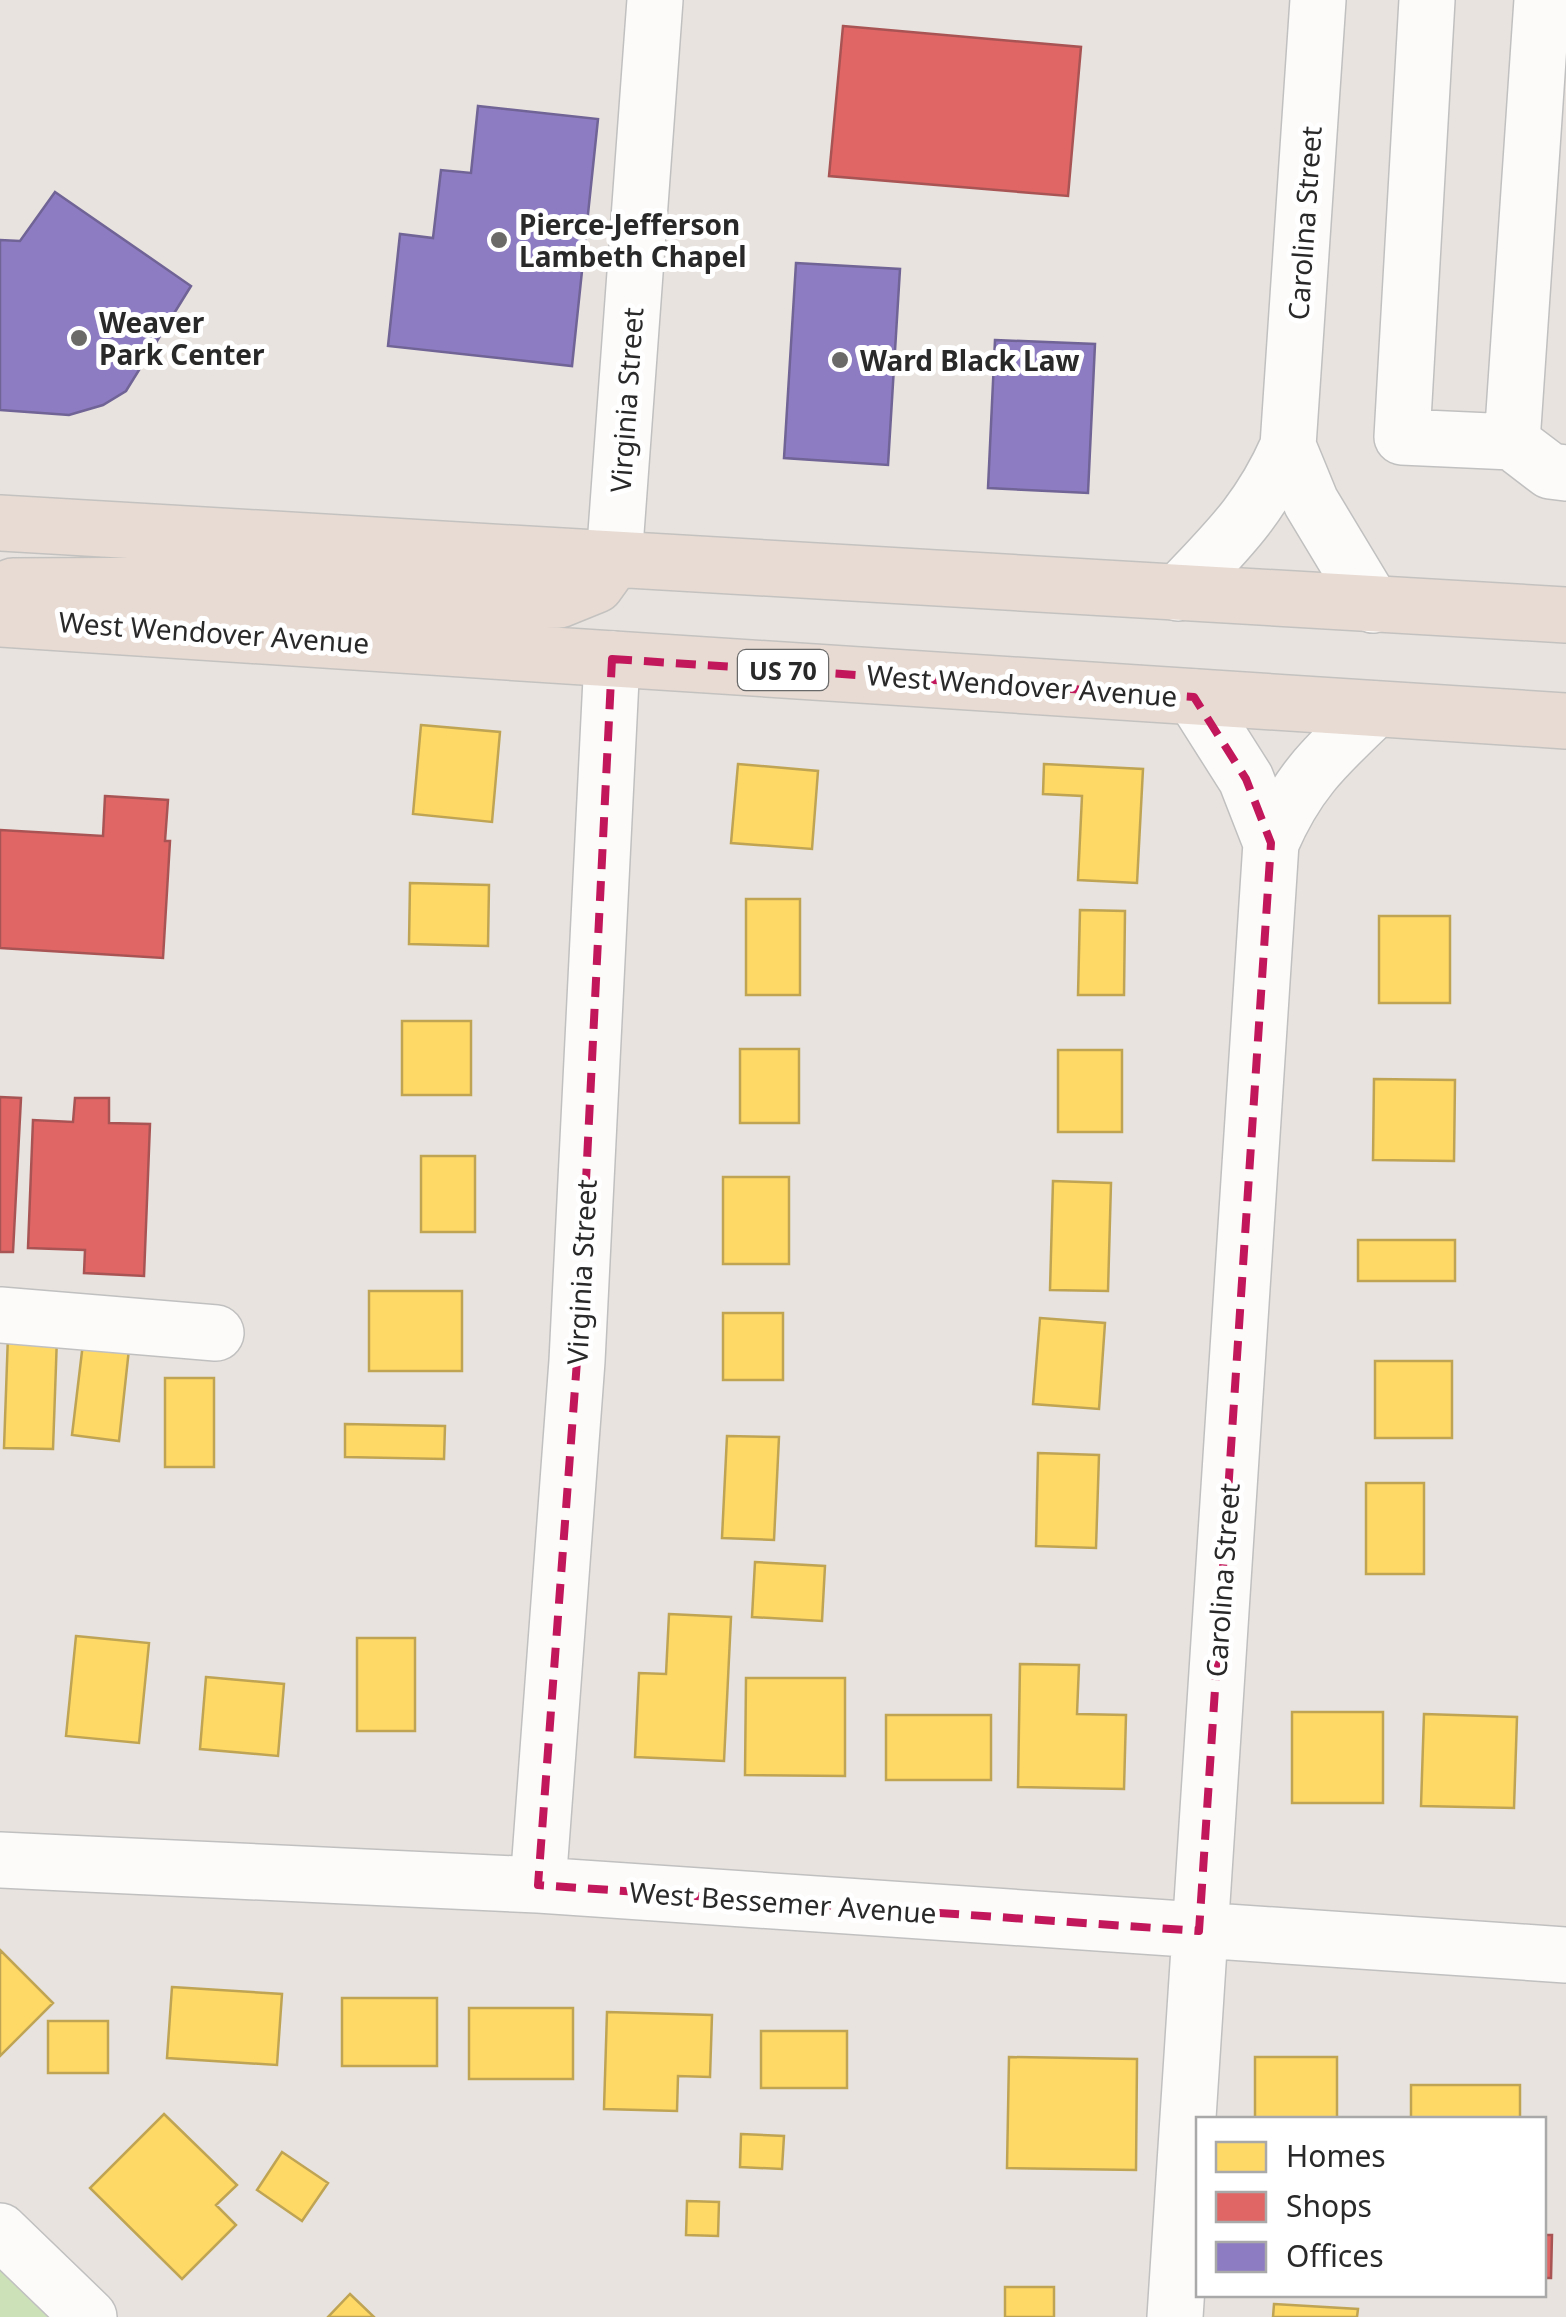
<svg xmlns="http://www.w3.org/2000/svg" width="1566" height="2317" font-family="'Noto Sans',sans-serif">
<rect width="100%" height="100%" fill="#e8e3de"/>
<path fill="#cce1b8" d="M0,2263L56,2317H0Z"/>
<path fill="#ffd966" stroke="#bfa454" stroke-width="2.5" d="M421,725L500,732L492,822L413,814Z
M738,764L818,771L812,849L731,843Z
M1044,764L1143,769L1137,883L1078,880L1082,796L1043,794Z
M410,883L489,885L488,946L409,944Z
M746,899H800V995H746Z
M1080,910L1125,911L1124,995H1078Z
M1379,916H1450V1003H1379Z
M402,1021H471V1095H402Z
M740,1049H799V1123H740Z
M1058,1050H1122V1132H1058Z
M1374,1079L1455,1080L1454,1161L1373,1160Z
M421,1156H475V1232H421Z
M723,1177H789V1264H723Z
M1053,1181L1111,1183L1108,1291L1050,1290Z
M1358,1240H1455V1281H1358Z
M369,1291H462V1371H369Z
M723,1313H783V1380H723Z
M1040,1318L1105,1323L1099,1409L1033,1404Z
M8,1335L57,1337L53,1449L4,1448Z
M83,1343L129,1349L119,1441L72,1435Z
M1375,1361H1452V1438H1375Z
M165,1378H214V1467H165Z
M345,1424L445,1426L444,1459L345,1457Z
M727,1436L779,1437L774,1540L722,1538Z
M1038,1453L1099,1455L1096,1548L1036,1546Z
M1366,1483H1424V1574H1366Z
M755,1562L825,1566L822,1621L752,1617Z
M669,1614L731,1617L724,1761L635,1757L639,1673L666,1674Z
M76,1636L149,1643L139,1743L66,1736Z
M357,1638H415V1731H357Z
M1020,1664L1079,1665L1077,1714L1126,1715L1124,1789L1018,1787Z
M206,1677L284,1684L278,1756L200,1749Z
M746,1678H845V1776L745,1775Z
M1292,1712H1383V1803H1292Z
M1424,1714L1517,1717L1514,1808L1421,1806Z
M886,1715H991V1780H886Z
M0,1950L53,2003L0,2056Z
M172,1987L282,1994L277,2065L167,2058Z
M342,1998H437V2066H342Z
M469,2008H573V2079H469Z
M607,2012L712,2015L710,2077L678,2076L677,2111L604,2109Z
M48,2021H108V2073H48Z
M761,2031H847V2088H761Z
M1009,2057L1137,2059L1136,2170L1007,2168Z
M1255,2057H1337V2120H1255Z
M1411,2085H1520V2120H1411Z
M164,2114L237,2185L216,2205L236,2225L182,2279L90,2188Z
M741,2134L784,2136L782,2169L740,2167Z
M282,2152L328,2183L302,2221L257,2190Z
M687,2201L719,2202L718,2236L686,2235Z
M1005,2287H1054V2317H1005Z
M350,2294L374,2317H328Z
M1274,2304L1358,2309L1357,2317H1273Z"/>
<path fill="#e06666" stroke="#a95454" stroke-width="2.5" d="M843,26L1081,47L1068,196L829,176Z
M105,796L168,800L165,841H170L163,958L0,948V830L103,836Z
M0,1097L21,1098L13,1252H0Z
M75,1098H109V1123L150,1124L144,1276L84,1273L85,1250L28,1248L33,1120L73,1122Z
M1544,2235H1552L1551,2278H1544Z"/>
<path fill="#8e7cc3" stroke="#706395" stroke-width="2.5" d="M478,106L598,119L572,366L388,346L400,234L433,238L441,170L471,173Z
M55,192L191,286L126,391L103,405L69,415L0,410V240L20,241Z
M796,263L900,269L888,465L784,458Z
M995,340L1095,344L1088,493L988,488Z"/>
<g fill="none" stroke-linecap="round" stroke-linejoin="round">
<defs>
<path id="minor" d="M1427,0L1402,437L1512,442L1542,0
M1512,442L1550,471L1566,473
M1288,446L1311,502L1373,605
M614,560L655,0
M1178,593C1226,542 1259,512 1288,446L1318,0
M1194,697L1246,779L1271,843
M0,1315L216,1333
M0,1860L538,1885L1566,1955
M538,1885L577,1361L612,659
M0,2231L89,2317
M1175,2317L1271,843C1298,780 1327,755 1375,709"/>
<path id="highway" d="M0,523L1566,615
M13,586L217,585L559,600L596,585L614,560
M0,619L1566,721"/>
</defs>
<use href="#minor" stroke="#c1c0c0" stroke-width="58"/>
<use href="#highway" stroke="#c4c2c0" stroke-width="58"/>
<use href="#minor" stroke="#fcfbfa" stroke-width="55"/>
<use href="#highway" stroke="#e8dbd3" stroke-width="55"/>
</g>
<path fill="none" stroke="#c2185b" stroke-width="8" stroke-dasharray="20 12" stroke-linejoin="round" d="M612,659L1194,697L1246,779L1271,843L1199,1931L538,1885L577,1361Z"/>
<g fill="#6c6a68" stroke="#fff" stroke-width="4">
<circle cx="499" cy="240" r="10"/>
<circle cx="79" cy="338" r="10"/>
<circle cx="840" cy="360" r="10"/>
</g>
<g text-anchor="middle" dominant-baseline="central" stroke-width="10" stroke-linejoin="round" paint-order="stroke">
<rect fill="#fff" stroke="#696969" stroke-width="2.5" x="738" y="650" width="90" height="40" rx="8"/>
<g font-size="25" font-weight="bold" fill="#292929">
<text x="783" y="670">US 70</text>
</g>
<g font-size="28" fill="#292929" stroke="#fff">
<text transform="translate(1304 223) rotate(-86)">Carolina Street</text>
<text transform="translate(626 400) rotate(-86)">Virginia Street</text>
<text transform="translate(214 632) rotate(4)">West Wendover Avenue</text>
<text transform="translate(1022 685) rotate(4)">West Wendover Avenue</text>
<text transform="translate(581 1272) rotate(-87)">Virginia Street</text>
<text transform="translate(1222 1580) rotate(-86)">Carolina Street</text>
<text transform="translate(783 1902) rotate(4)">West Bessemer Avenue</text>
</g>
<g font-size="28" font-weight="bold" fill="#292929" stroke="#fff" text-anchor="start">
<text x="519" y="224">Pierce-Jefferson<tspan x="519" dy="32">Lambeth Chapel</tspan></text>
<text x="99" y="322">Weaver<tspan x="99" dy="32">Park Center</tspan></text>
<text x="860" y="360">Ward Black Law</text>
</g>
</g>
<rect x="1196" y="2117" width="350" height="180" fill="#ffffff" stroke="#a9a9a9" stroke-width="2.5"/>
<rect x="1216" y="2142" width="50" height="30" fill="#ffd966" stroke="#a9a9a9" stroke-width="2.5"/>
<text x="1286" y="2167" font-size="30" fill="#292929">Homes</text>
<rect x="1216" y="2192" width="50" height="30" fill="#e06666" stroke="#a9a9a9" stroke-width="2.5"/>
<text x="1286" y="2217" font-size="30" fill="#292929">Shops</text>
<rect x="1216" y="2242" width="50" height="30" fill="#8e7cc3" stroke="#a9a9a9" stroke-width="2.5"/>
<text x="1286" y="2267" font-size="30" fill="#292929">Offices</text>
</svg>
